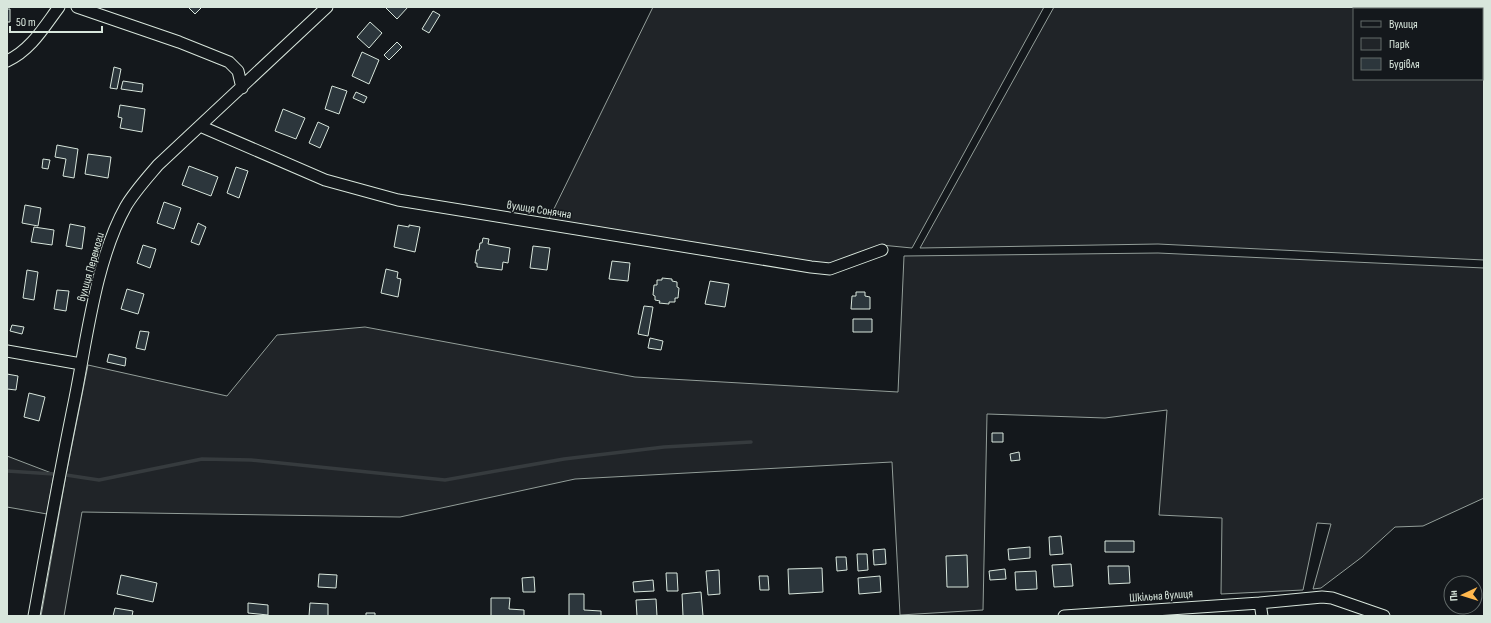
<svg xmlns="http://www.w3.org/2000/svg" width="1491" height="623" font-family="'Sofia Sans Condensed',sans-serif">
<rect width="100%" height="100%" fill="#14181c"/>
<path fill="#202428" stroke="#939e99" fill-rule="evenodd" d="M653,7H1044L912,248L881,245L829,264L812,263L549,219Z
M1054,7H1484V260L1158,244L920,248ZM1354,9H1482V79H1354Z
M1158,253L1484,268V498L1423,526L1395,527L1362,557L1321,588L1313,589L1331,524L1317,523L1303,590L1221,594L1222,518L1159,515L1167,410L1105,418L987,414L983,610L900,615L892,462L575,479L400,517L82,512L64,616H41L66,475L88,365L227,396L277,335L365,327L635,377L898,392L904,256Z
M7,456L54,474L47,514L7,507Z"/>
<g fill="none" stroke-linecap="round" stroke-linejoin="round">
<path stroke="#363b3e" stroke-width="3.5" d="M7,471L54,474
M66,475L99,480L202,459L251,460L445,480L564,459L664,447L751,442"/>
</g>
<path fill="#2c363c" stroke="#d8e6dc" d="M188,7H202L195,14Z
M385,7H408L397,19Z
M7,9H10V22H7Z
M433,11L440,15L429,33L422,29Z
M370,22L382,33L369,48L357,37Z
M397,42L402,47L389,60L384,55Z
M362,52L379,60L369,84L352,76Z
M114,67L121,69L117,89L110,88Z
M123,81L143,84L142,92L121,89Z
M332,86L347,91L339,114L325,109Z
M356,92L367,97L364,103L353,98Z
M120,105L145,109L142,132L120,128L122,118L118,117Z
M283,109L305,118L296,139L275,131Z
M318,122L329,127L320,148L309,143Z
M57,145L78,149L74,178L63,176L66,159L55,157Z
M88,154L111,157L108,178L85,174Z
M43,159L50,160L48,169L42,168Z
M189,166L218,177L211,196L182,185Z
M236,167L248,171L239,198L227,193Z
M164,202L181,208L174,229L157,223Z
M25,205L41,208L38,226L22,223Z
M198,223L206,227L199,245L191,242Z
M70,224L85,227L82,249L66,246Z
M398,225L409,227V225L420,227L415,252L394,247Z
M34,227L54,230L52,245L31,242Z
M483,238L489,239L488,244L510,248L508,263L503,262L502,270L477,267V263H475L477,250H479L480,243H482Z
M143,245L156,249L150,268L137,263Z
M533,246L550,248L547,270L530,268Z
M612,261L630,263L628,281L609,279Z
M386,269L398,272L397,278L401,279L398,297L381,293Z
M27,270L38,272L34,300L23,298Z
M662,278L672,279V281L677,282V287L679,288L678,298H675V302H669V304L659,303L660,301L655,300V296L653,295L654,285H657V280H662Z
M710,281L729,284L725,307L705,304Z
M127,289L144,294L138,314L121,309Z
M57,290L69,291L66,311L54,309Z
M856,292H865V296L870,297V309H851L852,296H856Z
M644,306L653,307L648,336L638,334Z
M853,319H872V332H853Z
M12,325L24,327L22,334L10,331Z
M140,331L149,332L145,350L136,348Z
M650,338L663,341L661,350L648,348Z
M109,354L126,358L125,366L107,362Z
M7,374L18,376L16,390L7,389Z
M29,393L45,397L39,421L24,417Z
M992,433H1003V442H992Z
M1019,452L1020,460L1011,461L1010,454Z
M1061,536L1063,554L1050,555L1049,537Z
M1105,541H1134V552H1105Z
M1030,547V558L1009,560L1008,549Z
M885,549L886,564L874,565L873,550Z
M857,554H867L868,570L858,571Z
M967,555L968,587H947L946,556Z
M836,557H846L847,570L837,571Z
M1071,564L1073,586L1054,587L1052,565Z
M1108,566H1129L1130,583L1109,584Z
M822,568L823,592L789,594L788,569Z
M1005,569L1006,579L990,580L989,571Z
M719,570L720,594L708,595L706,571Z
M1036,571L1037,589L1016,590L1015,572Z
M666,573H677L678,591H667Z
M319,574L337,575L336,588L318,587Z
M121,575L157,583L153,602L117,594Z
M759,576H768L769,590H760Z
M880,576L881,592L859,594L858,578Z
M534,577L535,592H523L522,578Z
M653,580L654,591L634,592L633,582Z
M701,592L703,616H683L682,594Z
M569,594H584V610L601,611V616H569Z
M491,598H510L509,609L524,610V616H491Z
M656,599L657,616H637L636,600Z
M248,603L268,605V615L248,613Z
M310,603L328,604V616H309Z
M115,608L133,611L132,616H113Z
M366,613H375V616H366Z"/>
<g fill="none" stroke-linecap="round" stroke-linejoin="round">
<defs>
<path id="minor" d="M77,7L179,42L229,62L238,71L242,88
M7,61C31,50 44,27 59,7
M200,126L325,180L398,200L811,267L830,269L882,250
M7,351L81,364
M1260,603L1262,616
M34,616C47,543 60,471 75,398C87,338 96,259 126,206C135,191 147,178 158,165L327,7
M1064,616L1260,603L1322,597L1332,598L1384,616"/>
</defs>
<use href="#minor" stroke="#d8e6dc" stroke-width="13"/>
<use href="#minor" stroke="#14181c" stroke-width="11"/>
</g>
<g text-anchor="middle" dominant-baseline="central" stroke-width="3" stroke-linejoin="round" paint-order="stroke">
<g font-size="12" fill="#d8e6dc" stroke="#14181c">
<text transform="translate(539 210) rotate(9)">вулиця Сонячна</text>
<text transform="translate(91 267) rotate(-74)">вулиця Перемоги</text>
<text transform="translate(1161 596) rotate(-4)">Шкільна вулиця</text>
</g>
</g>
<rect width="1491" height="623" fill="none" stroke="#d8e6dc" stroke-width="16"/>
<rect x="1353" y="8" width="130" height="72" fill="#14181c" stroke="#626a69"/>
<rect x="1361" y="21" width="20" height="6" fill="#14181c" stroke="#626a69"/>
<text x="1389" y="28" font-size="12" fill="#d8e6dc">Вулиця</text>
<rect x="1361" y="38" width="20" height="12" fill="#202428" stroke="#626a69"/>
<text x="1389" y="48" font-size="12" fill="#d8e6dc">Парк</text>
<rect x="1361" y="58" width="20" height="12" fill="#2c363c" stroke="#626a69"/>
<text x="1389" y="68" font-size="12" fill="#d8e6dc">Будівля</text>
<g transform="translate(1463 595) rotate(266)"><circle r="19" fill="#14181c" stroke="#626a69"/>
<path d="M0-3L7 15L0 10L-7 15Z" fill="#ffb74d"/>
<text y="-6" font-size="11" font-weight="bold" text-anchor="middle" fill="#d8e6dc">Пн</text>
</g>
<path d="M10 26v6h92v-6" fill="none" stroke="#d8e6dc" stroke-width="2"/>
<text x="16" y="26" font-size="12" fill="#d8e6dc" stroke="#14181c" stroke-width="3" paint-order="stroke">50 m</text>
</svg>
